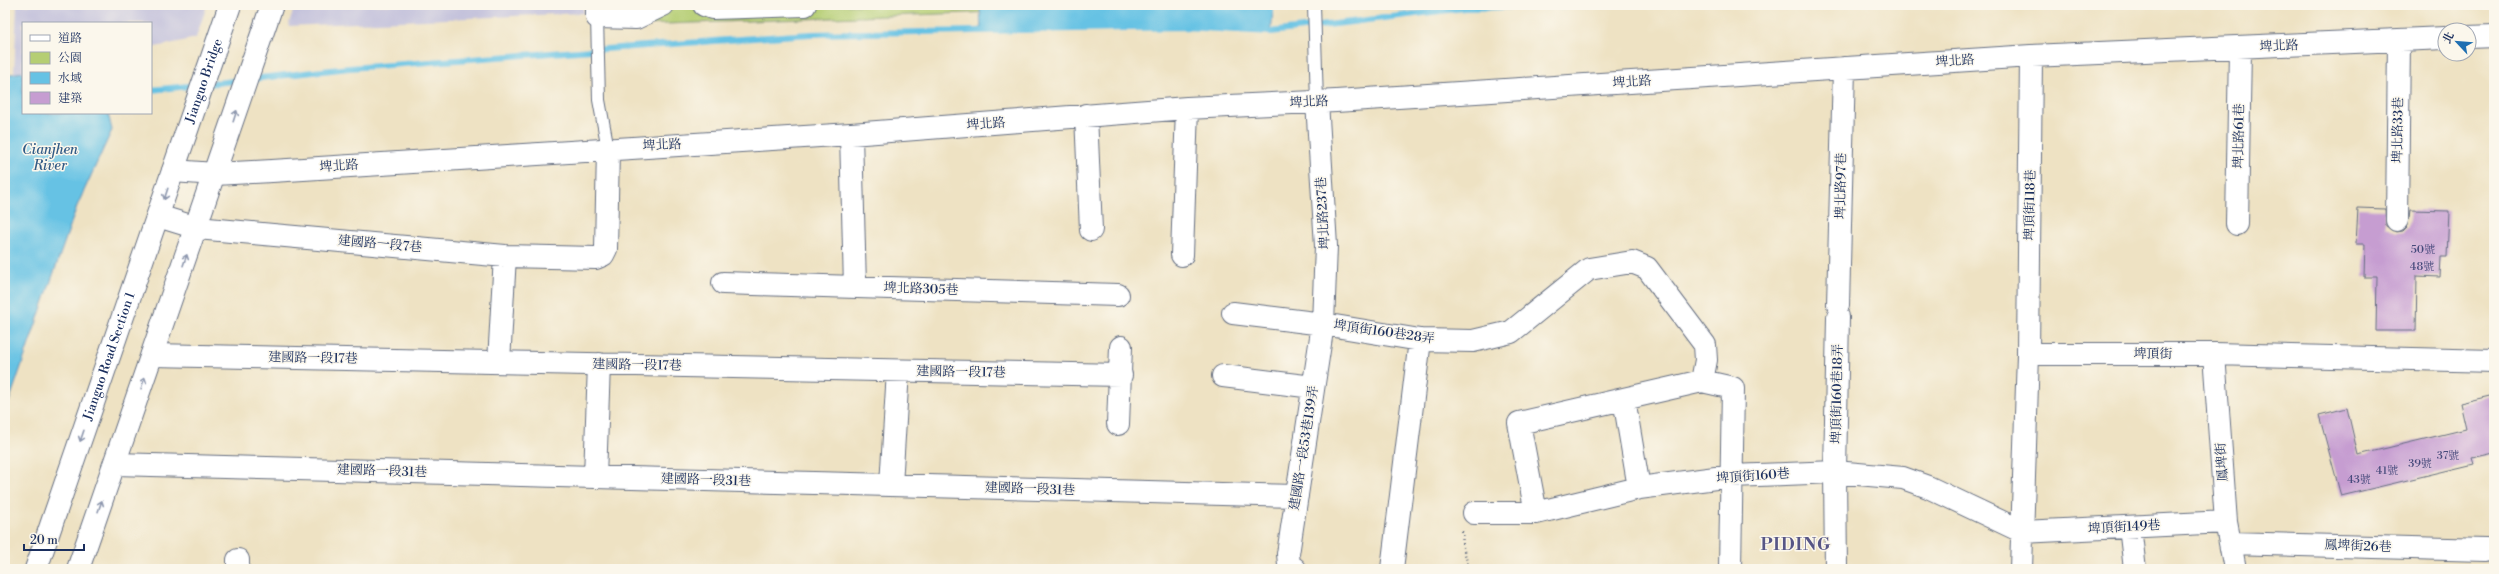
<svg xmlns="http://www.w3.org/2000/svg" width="2499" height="574" font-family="'Libre Bodoni','Noto Serif TC',serif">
<rect width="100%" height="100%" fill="#fbf7ec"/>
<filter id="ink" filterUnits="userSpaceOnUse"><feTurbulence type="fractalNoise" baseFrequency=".025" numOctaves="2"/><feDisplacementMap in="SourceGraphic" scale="8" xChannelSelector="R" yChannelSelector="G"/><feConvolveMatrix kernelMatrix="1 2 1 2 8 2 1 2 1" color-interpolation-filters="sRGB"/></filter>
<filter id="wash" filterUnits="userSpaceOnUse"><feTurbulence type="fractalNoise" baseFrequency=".012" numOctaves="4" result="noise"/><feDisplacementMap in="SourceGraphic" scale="16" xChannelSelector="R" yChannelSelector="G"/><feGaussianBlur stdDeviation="0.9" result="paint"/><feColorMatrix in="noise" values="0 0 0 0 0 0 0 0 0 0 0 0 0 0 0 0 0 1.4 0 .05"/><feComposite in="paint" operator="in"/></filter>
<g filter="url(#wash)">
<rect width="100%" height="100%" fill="#eee2c3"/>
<path fill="#c3c1db" d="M17,5H207L196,38L151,48V23H23V74L14,76Z
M295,5H583V13L288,26Z"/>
<path fill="#b5ce73" stroke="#687e68" d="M612,5H1188L611,26Z"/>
<path fill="#66c2e4" stroke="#4078a1" d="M980,5H1274L1271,32L1185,27L981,31Z
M23,72V113H108L112,130L77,206L5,413V75Z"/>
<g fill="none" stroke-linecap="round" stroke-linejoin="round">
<path stroke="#66c2e4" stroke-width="6" d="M251,79L349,68L810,34L1185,27L1271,32L1464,8L1590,5
M207,84L242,80
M151,90L198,85"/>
</g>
<g id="blocks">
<path fill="#c69dd1" d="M2358,208L2385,209L2386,226L2396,232L2403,231L2408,226L2410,210L2449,211L2447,257H2441L2440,277L2417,276L2416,331H2376L2377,277H2364L2365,244H2356Z
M2494,395V453L2472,458L2474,464L2341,496L2319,415L2347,408L2358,455L2466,429L2460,403Z"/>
</g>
</g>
<g filter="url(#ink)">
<use href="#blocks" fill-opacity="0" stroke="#656e81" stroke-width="1"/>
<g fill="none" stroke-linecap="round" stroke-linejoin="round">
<defs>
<path id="service" d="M1314,5L1317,102
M597,17L599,100L608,149"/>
<path id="minor" d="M597,5V17L636,18L663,5
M704,5L712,8L805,5
M2469,37L2494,36
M1086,115L1091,230
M851,134L855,287
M173,171L215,174L272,171L851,134L1187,108L1336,101L2031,56L2445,38
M158,216L197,228L505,256L596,258L603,255L606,249L608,149
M2397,220L2399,40
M2237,224L2240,48
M1182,255L1187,108
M723,283L1118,295
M1838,305L1844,68
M1233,313L1323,324L1420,340L1473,341L1511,332L1589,269L1632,262L1647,268L1705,345L1706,360L1702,381
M2028,354L2031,56
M2214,354L2226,522L2235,569
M152,355L1121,375
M499,362L505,256
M1223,376L1313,387
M1624,399L1639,488
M1118,424L1121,347
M115,464L1297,496
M595,477L599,364
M891,485L898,371
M1474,513H1536L1639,488L1731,476L1835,472L1903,478L1928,487L2023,532L2226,522
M1536,513L1519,423L1702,381L1733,388L1730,569
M2130,527L2135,569
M2230,543L2485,550
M238,569V560
M1295,569L1289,564L1288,554L1323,324L1326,246L1317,102
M1392,569L1420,340
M1836,569L1835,472L1838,317
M2021,569L2028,354H2214L2494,361"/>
<g id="primary">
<path id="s1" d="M36,569L230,5"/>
<path d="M78,569L272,5"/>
</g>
</defs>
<use href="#service" stroke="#656e81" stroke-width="14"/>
<use href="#minor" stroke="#656e81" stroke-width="24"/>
<use href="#primary" stroke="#656e81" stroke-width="24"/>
<path stroke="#656e81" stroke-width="2.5" stroke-dasharray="1 3" stroke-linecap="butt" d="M1462,531L1463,547L1469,569"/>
<use href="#service" stroke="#fff" stroke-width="12"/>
<use href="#minor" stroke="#fff" stroke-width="22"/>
<use href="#primary" stroke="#fff" stroke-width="22"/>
</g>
<defs><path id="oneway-shaft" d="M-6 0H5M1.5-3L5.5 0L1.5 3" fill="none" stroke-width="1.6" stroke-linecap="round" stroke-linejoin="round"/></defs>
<g stroke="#8d97ae">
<use href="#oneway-shaft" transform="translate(235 116) rotate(-72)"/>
<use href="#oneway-shaft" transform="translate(166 194) rotate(108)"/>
<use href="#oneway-shaft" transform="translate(185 260) rotate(-71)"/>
<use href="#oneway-shaft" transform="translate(143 383) rotate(-71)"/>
<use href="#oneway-shaft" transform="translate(82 436) rotate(109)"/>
<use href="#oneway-shaft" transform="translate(100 506) rotate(-71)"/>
</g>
</g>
<g text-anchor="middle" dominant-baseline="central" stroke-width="3" stroke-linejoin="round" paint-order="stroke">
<g font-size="11" fill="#464a7b">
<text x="2423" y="250">50號</text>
<text x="2422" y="267">48號</text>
<text x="2448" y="456">37號</text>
<text x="2420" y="464">39號</text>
<text x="2387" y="471">41號</text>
<text x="2359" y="480">43號</text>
</g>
<g font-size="13" fill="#1b2f5e" stroke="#fbf7ec">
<text transform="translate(2279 46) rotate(-3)">埤北路</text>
<text transform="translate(1955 61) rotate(-4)">埤北路</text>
<text stroke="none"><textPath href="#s1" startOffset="516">Jianguo Bridge</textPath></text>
<text transform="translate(1632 82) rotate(-4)">埤北路</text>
<text transform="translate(1309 102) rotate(-3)">埤北路</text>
<text transform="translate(986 124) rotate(-4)">埤北路</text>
<text transform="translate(2398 130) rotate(-89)">埤北路33巷</text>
<text transform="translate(2239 136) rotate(-89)">埤北路61巷</text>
<text transform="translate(662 145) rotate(-3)">埤北路</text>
<text transform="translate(339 166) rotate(-4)">埤北路</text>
<text transform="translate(1841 186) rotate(-89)">埤北路97巷</text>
<text transform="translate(2030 205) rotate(-89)">埤頂街118巷</text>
<text transform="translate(1323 213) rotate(-93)">埤北路237巷</text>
<text transform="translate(380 244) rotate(5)">建國路一段7巷</text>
<text transform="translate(921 289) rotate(2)">埤北路305巷</text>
<text transform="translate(1384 332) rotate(8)">埤頂街160巷28弄</text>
<text x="2153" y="354">埤頂街</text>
<text stroke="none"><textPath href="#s1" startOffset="225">Jianguo Road Section 1</textPath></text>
<text transform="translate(313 358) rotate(1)">建國路一段17巷</text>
<text transform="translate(637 365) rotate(1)">建國路一段17巷</text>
<text transform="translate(961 372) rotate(1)">建國路一段17巷</text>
<text transform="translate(1837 394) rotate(-89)">埤頂街160巷18弄</text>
<text transform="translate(1304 448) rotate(-81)">建國路一段53巷139弄</text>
<text transform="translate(2222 462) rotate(-94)">鳳埤街</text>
<text transform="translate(382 471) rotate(2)">建國路一段31巷</text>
<text transform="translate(1753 476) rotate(-4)">埤頂街160巷</text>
<text transform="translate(706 480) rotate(2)">建國路一段31巷</text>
<text transform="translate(1030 489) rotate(2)">建國路一段31巷</text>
<text transform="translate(2124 527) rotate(-3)">埤頂街149巷</text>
<text transform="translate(2358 546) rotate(2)">鳳埤街26巷</text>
</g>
<g font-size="14" font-style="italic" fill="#325b86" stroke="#fbf7ec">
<text x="50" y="150">Cianjhen<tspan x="50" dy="16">River</tspan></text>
</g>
<g font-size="17" font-weight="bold" letter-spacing="1" fill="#575686" stroke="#fbf7ec">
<text x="1796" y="545">PIDING</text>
</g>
</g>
<rect width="2499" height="574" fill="none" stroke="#fbf7ec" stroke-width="20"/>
<rect x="22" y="22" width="130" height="92" fill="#fbf7ec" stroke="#a1a7b3"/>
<rect x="30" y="35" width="20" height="6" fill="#ffffff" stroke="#a1a7b3"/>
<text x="58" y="42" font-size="12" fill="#1b2f5e">道路</text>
<rect x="30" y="52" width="20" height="12" fill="#b5ce73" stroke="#a1a7b3"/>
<text x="58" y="62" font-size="12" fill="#1b2f5e">公園</text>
<rect x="30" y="72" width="20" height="12" fill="#66c2e4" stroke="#a1a7b3"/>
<text x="58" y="82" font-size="12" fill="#1b2f5e">水域</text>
<rect x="30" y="92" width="20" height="12" fill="#c69dd1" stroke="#a1a7b3"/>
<text x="58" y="102" font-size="12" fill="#1b2f5e">建築</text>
<g transform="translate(2457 42) rotate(296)"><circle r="19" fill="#fbf7ec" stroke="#a1a7b3"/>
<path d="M0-3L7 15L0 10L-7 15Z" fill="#1f6fb2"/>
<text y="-6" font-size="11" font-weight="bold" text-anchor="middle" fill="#1b2f5e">北</text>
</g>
<path d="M24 544v6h60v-6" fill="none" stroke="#1b2f5e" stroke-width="2"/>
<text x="30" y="544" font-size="12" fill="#1b2f5e" stroke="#fbf7ec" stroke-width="3" paint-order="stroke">20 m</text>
</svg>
